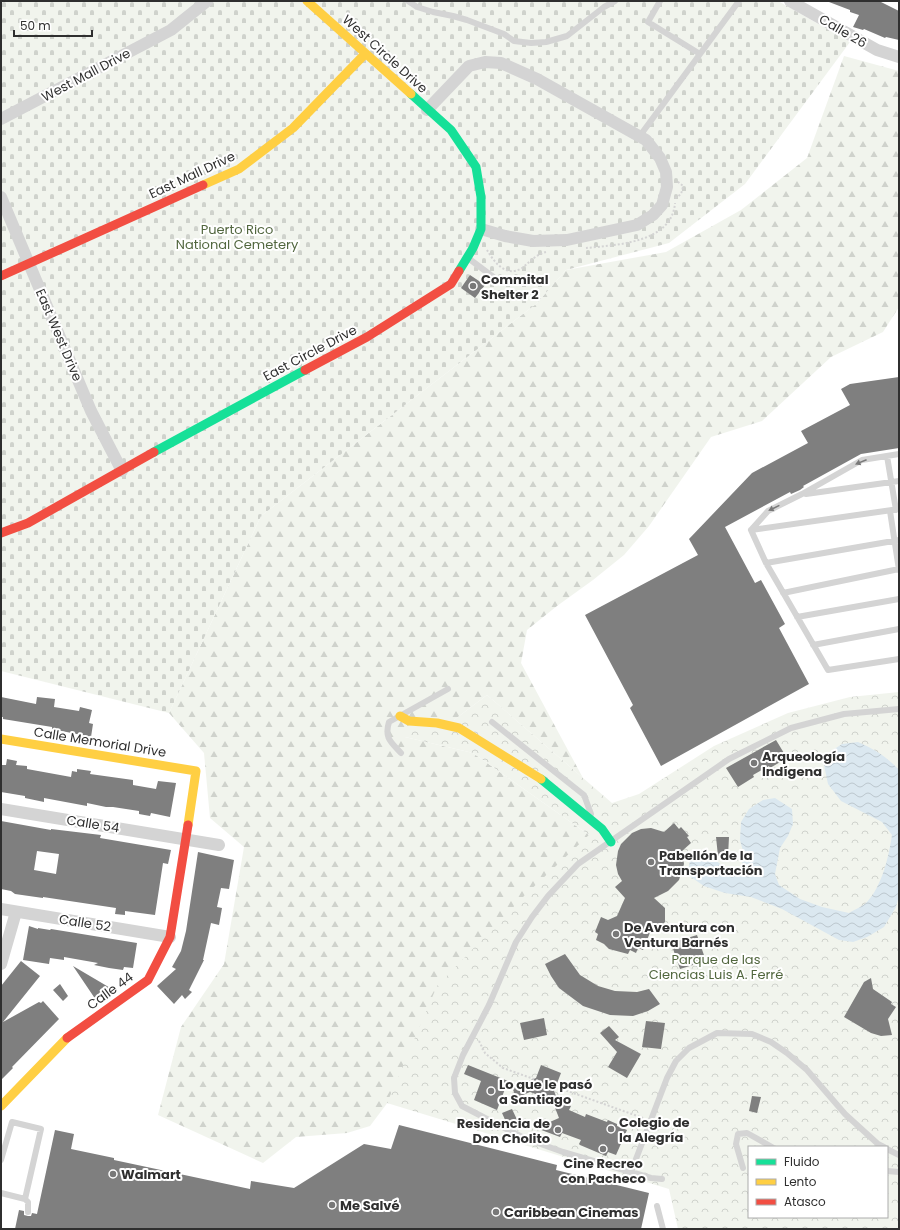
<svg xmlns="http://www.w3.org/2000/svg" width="900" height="1230" font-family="Poppins,sans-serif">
<defs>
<pattern id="forest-firs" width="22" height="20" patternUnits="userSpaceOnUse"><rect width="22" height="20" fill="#f1f4ed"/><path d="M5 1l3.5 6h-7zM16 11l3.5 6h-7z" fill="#cfd2cc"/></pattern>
<pattern id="cemetery-stones" width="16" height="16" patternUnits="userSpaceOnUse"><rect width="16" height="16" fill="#f1f4ed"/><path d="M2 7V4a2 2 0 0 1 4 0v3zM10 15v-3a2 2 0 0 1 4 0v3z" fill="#cfd2cc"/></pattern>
<pattern id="park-crowns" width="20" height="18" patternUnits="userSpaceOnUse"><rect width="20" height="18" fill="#f1f4ed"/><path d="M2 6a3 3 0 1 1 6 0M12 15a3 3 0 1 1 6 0" fill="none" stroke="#cfd2cc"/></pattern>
<pattern id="water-waves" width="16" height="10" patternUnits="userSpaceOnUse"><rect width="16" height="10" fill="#dbe8f0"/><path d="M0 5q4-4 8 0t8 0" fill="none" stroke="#bcc7ce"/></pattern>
</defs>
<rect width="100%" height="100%" fill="#fff"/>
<path fill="url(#forest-firs)" d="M844,56L899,71V307L883,332L831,357L762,421L711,437L649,526L624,555L593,580L557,606L527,630L521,663L583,778L487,695L454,720L405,737L473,753L589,835L370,1126L347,1133L296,1137L263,1163L158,1115L181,1027L224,964L244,847L210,818L204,753L169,713L261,516L536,304L566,270L666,252L741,210L807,158Z"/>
<path fill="url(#cemetery-stones)" d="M1,1H778L850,42L745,184L669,243L566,270L536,304L261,516L169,713L1,671Z"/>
<path fill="url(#park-crowns)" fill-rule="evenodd" d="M899,692V1229H678L669,1189L387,1103L437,986L525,895L589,835L473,753L405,737L408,719L454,720L487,695L612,803L639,794L714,746L788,713L850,697ZM749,1147H887V1217H749Z"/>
<path fill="url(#water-waves)" d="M858,742C874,749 887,757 899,770V895L896,907L884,927L867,937L853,942L839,940L782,909L751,897L725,893L704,886L688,875L690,859L695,853L709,856L732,872L741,868L744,855L740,840L741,822L749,809L763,800L775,798L792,809L793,824L788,836L780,848L775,874L779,885L800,899L822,907L849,913C854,910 863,906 867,902C882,886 889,856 892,835L882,822L841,801L828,784L824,765L830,752L842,744Z"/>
<path fill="#7f7f7f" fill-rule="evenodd" d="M830,1H879L899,11V40L886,37L885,38L864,29L863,30L853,27L859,15L850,12V10L829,2Z
M470,275L485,285L475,298L461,288Z
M899,377V448L861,454L803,486L804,487L800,490L791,494L790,492L725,527L755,583L761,580L785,624L779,628L809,684L661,766L630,708L633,705L585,615L698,555L689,539L752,473L808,443L801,431L850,405L841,389L850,384Z
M1,697L36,704L37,697L55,699L54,707L79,711L80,707L92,710L89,723L93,724L91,737L52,729V727L3,719V717H1Z
M776,740L787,758L770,768L769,766L753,775L754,777L738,787L726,768Z
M7,759L17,761L16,765L27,766V769L71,777L72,771L77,772V769L91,771L90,774L133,780V785L156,789L158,781L176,783L170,817L151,813L150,816L139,814V811L113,807H106L87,803V806L44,798V802L25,798V796L1,792V765H6Z
M1,821L51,830V829L101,835L100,838L171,850L168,864L163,863L155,915L125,911V915L115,914L116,908L43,897V898L15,894L11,891L1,889ZM37,851L59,854L56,874L34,870Z
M674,823L679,829L681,827L689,836L687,837L691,843L682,851L684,864L679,880L668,891L654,898L665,908V922L656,931L651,930L643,950L638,948L636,953L630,950L628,954L609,949L604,944L596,940L598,934L595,932L601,917L608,920L617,916L625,898L615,887L622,881L618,874L616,865L618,851L621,844L632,833L641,829L651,828L664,832Z
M716,837H729L728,856H718Z
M198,852L234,860L229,889L221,888L217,907L222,908L219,925L211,923L203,960H204L189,990L192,992L185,999L182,995L174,1004L157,986L176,969L172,967L181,951L186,931Z
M29,926L38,929V928L50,930L51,929L137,943L133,968L124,967L123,970L109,968L94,965L98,963L64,957V960L50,958L49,964L23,960Z
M697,935L706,961L680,969L671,943Z
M565,954L580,975L598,986L615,991L637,992L649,989L660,1004L648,1011L633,1016L610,1015L583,1006L559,988L551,976L545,964Z
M21,961L40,976L3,1022L39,1002L41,1003L43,1001L59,1019L12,1067L13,1068L1,1080V986Z
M73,966L112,989L96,1000Z
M871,978L873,989L892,1002L891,1004L896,1007L888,1019L892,1035L881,1036L871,1033L844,1017L864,982Z
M60,984L68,996L63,1001L53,990Z
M544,1018L547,1035L524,1040L520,1023Z
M646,1021L665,1023L661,1049L642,1047Z
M609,1026L619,1037L615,1040L641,1054L627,1078L608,1067L617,1052L600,1033Z
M468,1065L508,1081L497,1110L474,1100L481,1081L464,1074Z
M541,1065L561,1073L554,1091L558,1101L571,1106L569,1110L585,1117L586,1114L607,1122L608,1120L617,1124V1126L627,1130L616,1155L608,1152L606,1156L580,1145L579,1144L581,1140L562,1133L560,1137L536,1128L559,1118L552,1100L530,1092L516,1098L510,1081L518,1085L536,1078Z
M752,1096L761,1097L757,1113L749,1111Z
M512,1109L520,1126L515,1128L507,1124L502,1113Z
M399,1125L557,1165L556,1170L649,1193L641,1229H15L19,1210L24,1211V1215L28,1216H31L32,1213L37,1214L55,1130L74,1134L71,1149L114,1158V1160L250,1189L251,1181L294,1188L364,1144L391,1149Z"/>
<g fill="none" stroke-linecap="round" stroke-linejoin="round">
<path stroke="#d4d4d4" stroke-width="2" stroke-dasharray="2 2" stroke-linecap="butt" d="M675,198C681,195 682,193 683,186L677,181
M586,248C616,245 672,243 675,203
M487,250C494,262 506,278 522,268C530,262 535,255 546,252
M479,1041L485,1053L503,1068L643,1118"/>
<path stroke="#d4d4d4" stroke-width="6" d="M408,1L417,7L433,12L453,16L467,20L504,34L514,41L531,43L546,42L567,36L604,7L615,1
M660,1L648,22L700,54
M639,137L739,1
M468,258L500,282
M887,456L896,510
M806,494L899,481
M890,511L899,570
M751,530L766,563L828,670L899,659
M751,530L768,511L802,494L862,460L899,454
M751,530L899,509
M766,563L899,540
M783,593L899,569
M797,617L899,599
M813,645L899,629
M492,722L584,795L591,814
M401,753C391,742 384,738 389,722L448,689
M887,1149L899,1155
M1,1160L12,1122L41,1129L25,1199L1,1193
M743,1168L736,1144L738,1134L747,1133L772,1147
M887,1171L899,1172
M631,1172L667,1078L676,1061L689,1048L717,1033L752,1034L771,1042L787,1053L807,1070L845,1114L878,1144L884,1147
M662,1179L651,1178L563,1152L524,1138L462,1106L455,1093L454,1078L463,1055L489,1005L516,942L532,917L548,896L578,864L729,759L791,728L844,714L899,709
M25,1199L28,1202V1212
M657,1206L663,1229"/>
<path stroke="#d4d4d4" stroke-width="12" d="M790,1L877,50L899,57
M427,110L469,66L485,62L501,63L537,79L646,140L660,158L666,172L667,187L662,205L653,215L637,225L567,240L533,241L505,236L481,229
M1,119L171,30L207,1
M1,197L91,411L122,471
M1,809L219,845
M1,909L170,937
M1,964L16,912"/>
<path stroke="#16e098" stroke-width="9" d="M411,94L451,130L476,167L481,197V229L473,248L459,271
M154,452L305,370
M541,779L602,829L611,842"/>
<path stroke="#ffcf43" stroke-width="9" d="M307,1L411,94
M203,185L239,169L293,128L365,54
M400,716L409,721L437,723L459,728L541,779
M1,739L196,771L188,825
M1,1106L67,1038"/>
<path stroke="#f24e42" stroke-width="9" d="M1,276L203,185
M305,370L367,337L451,284L459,271
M1,533L28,523L154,452
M67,1038L148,980L170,937L188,825"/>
</g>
<defs><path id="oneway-solid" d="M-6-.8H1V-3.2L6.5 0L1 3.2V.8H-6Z"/></defs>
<g fill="#797979">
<use href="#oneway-solid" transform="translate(861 462) rotate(158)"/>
<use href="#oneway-solid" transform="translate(774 508) rotate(154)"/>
</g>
<g fill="#787878" stroke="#fff" stroke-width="1.5">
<circle cx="473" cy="286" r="4"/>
<circle cx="754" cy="763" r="4"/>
<circle cx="651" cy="862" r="4"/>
<circle cx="616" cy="934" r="4"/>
<circle cx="491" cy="1091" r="4"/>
<circle cx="611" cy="1129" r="4"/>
<circle cx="558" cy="1130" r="4"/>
<circle cx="603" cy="1149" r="4"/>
<circle cx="113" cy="1174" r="4"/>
<circle cx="332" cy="1205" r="4"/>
<circle cx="496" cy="1212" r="4"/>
</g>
<g text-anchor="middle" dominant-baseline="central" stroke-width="4" stroke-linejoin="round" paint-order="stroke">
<g font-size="13" fill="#2f2f2f" stroke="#fff">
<text transform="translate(843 31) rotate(30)">Calle 26</text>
<text transform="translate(385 54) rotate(42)">West Circle Drive</text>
<text transform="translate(86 75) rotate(-28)">West Mall Drive</text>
<text transform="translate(192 175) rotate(-25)">East Mall Drive</text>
<text transform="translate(59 335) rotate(67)">East West Drive</text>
<text transform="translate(310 353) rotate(-28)">East Circle Drive</text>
<text transform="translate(100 742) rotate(9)">Calle Memorial Drive</text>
<text transform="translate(93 824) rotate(9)">Calle 54</text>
<text transform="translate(85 923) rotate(9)">Calle 52</text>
<text transform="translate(110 991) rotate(-36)">Calle 44</text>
</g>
<g font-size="13" fill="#52673f" stroke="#fff">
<text x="237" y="229">Puerto Rico<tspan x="237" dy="15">National Cemetery</tspan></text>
<text x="716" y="959">Parque de las<tspan x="716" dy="15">Ciencias Luis A. Ferré</tspan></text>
</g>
<g font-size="13" font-weight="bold" fill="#2f2f2f" stroke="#fff" text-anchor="start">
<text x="481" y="279">Commital<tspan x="481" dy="15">Shelter 2</tspan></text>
<text x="762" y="756">Arqueología<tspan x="762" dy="15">Indígena</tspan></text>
<text x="659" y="855">Pabellón de la<tspan x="659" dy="15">Transportación</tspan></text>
<text x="624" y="927">De Aventura con<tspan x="624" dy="15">Ventura Barnés</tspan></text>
<text x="499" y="1084">Lo que le pasó<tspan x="499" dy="15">a Santiago</tspan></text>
<text x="619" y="1122">Colegio de<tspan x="619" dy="15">la Alegría</tspan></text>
<text x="550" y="1123" text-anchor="end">Residencia de<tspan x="550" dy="15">Don Cholito</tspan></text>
<text x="603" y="1163" text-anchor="middle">Cine Recreo<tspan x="603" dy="15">con Pacheco</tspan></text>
<text x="121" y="1174">Walmart</text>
<text x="340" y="1205">Me Salvé</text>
<text x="504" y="1212">Caribbean Cinemas</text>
</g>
</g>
<rect width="900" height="1230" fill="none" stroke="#2f2f2f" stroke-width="4"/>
<rect x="748" y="1146" width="140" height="72" fill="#ffffff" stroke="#acacac"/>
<rect x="756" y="1159" width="20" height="6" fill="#16e098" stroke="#acacac"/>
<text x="784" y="1166" font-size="12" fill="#2f2f2f">Fluido</text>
<rect x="756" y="1179" width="20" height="6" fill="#ffcf43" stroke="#acacac"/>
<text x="784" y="1186" font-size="12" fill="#2f2f2f">Lento</text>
<rect x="756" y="1199" width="20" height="6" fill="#f24e42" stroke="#acacac"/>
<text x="784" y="1206" font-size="12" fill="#2f2f2f">Atasco</text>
<path d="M14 30v6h78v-6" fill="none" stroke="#2f2f2f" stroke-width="2"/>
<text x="20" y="30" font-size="12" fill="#2f2f2f" stroke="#ffffff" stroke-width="3" paint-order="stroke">50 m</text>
</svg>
